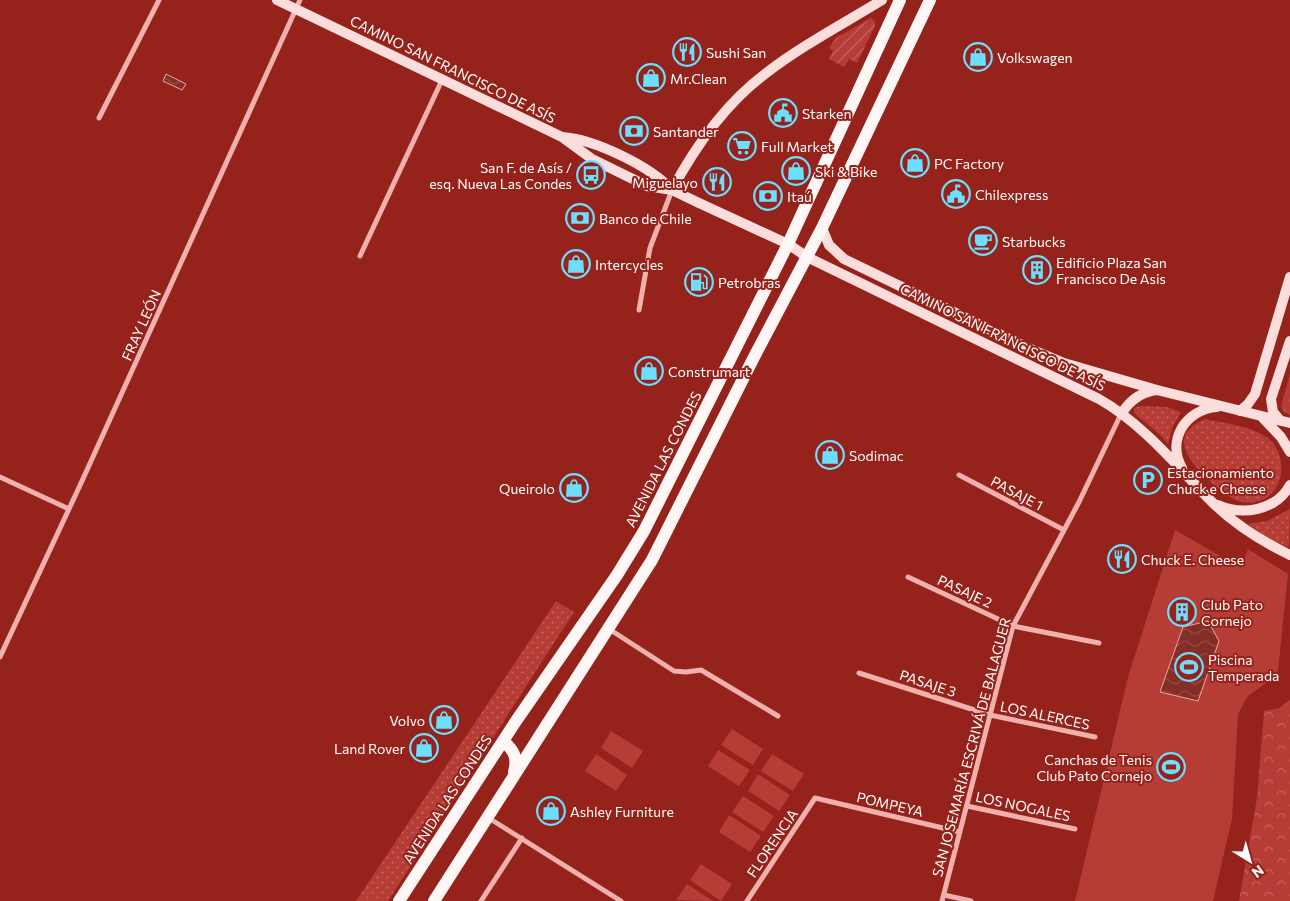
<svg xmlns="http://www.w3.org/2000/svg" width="1290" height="901" font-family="Commissioner,sans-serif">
<defs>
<pattern id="grass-dots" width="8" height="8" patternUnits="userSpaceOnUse" patternTransform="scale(1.25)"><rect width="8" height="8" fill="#b63c36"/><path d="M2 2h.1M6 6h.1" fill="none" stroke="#c5635e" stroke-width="1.8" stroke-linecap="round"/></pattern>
<pattern id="park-crowns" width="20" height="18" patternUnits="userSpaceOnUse" patternTransform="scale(1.25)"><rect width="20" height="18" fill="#b63c36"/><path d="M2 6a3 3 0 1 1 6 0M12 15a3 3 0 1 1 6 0" fill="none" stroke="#c5635e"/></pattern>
<pattern id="garden-furrows" width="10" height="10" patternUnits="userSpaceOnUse" patternTransform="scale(1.25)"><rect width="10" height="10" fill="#b63c36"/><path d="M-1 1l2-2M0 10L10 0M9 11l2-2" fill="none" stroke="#c5635e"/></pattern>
<pattern id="water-waves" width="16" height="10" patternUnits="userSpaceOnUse" patternTransform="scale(1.25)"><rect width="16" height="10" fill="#832e26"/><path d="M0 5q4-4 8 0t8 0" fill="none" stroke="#964d47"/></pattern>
</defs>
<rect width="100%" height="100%" fill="#95231b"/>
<path fill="url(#grass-dots)" d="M1141,406L1167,407L1181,412L1173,426L1168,444L1158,433L1134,413V408Z
M1205,419C1226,424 1251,425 1269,439C1290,457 1284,498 1254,502C1233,506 1216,487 1203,474C1183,454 1172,433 1205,419Z
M1290,509L1289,547L1269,539L1248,524L1267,521Z
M556,601L574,612L388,901H356Z"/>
<path fill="url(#park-crowns)" d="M1290,374V415L1284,412L1281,406Z
M1290,700V901H1239L1257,798L1264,711L1279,708Z"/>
<path fill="url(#garden-furrows)" d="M871,18L875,22V26L857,63L849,59L844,67L829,59L833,51L829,48L836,38Z"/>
<path fill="#b63c36" d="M1175,530L1241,568L1248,549L1288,574L1278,671L1269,681L1248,696L1238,714L1232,819L1213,901H1075L1128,677Z
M732,729L763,749L753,765L721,745Z
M611,731L643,751L632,768L601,748Z
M718,750L750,770L739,786L708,766Z
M596,754L627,775L616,791L585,771Z
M772,754L804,774L793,791L761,771Z
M758,774L790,795L779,811L748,791Z
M743,796L774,816L763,832L732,812Z
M729,815L761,836L750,852L719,832Z
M701,864L732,884L721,901L690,880Z
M687,884L713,901L676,900Z"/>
<path fill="url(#water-waves)" stroke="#f2a4a1" d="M166,74L186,84L182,90L163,81Z
M1208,621L1219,641L1198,701L1160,692L1183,627Z"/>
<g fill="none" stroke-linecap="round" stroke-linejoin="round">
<path stroke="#f0b1ae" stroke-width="5" d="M99,118L159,0
M360,256L442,80
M639,310L650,248L672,190
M959,475L1064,530
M0,477L69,509
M908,577L1013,626L1099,643
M609,629L674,671L686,672L701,670L778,716
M0,657L82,481L300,0
M859,673L990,715L1095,737
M967,806L1075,829
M487,817L621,901
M944,895L971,901
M481,901L522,838
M747,901L815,798L960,832
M942,901L1013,626L1079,502L1121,414"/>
<path stroke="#fbdedb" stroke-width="10" d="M277,0L562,137L592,159L647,186L672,190L699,203L788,244L807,257L1099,399C1143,424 1176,465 1211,501C1234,524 1261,541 1290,555
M562,137C594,139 650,166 672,190
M672,190C695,147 725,104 765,74C801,46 843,24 882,0
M822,228L829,245L844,259L1026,347L1064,363L1157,390L1290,423
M1240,411L1248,404L1255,394L1290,277
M1122,413C1130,400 1141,392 1157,390
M1261,416L1281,437L1290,452
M1280,420L1273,412L1271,399L1290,341
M1182,468C1166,440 1186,409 1217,407
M1218,505C1242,516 1276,511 1290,485"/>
<path stroke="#fff7f6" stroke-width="12" d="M503,741C514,750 518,758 514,772
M399,901L516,721L617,575L644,531L788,244L900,0
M434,901L652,560L753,359L822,228L930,0"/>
</g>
<defs>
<symbol id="restaurant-ring" viewBox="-11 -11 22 22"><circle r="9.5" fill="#95231b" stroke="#6cdfff" stroke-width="1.5"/><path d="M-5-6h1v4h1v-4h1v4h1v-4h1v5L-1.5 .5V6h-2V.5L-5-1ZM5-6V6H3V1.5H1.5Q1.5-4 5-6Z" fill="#6cdfff"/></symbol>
<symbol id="shop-ring" viewBox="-11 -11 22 22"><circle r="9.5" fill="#95231b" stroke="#6cdfff" stroke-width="1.5"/><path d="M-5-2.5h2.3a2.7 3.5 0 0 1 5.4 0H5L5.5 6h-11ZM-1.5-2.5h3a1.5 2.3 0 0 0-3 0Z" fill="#6cdfff"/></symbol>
<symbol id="civic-ring" viewBox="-11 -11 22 22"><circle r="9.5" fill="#95231b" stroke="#6cdfff" stroke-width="1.5"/><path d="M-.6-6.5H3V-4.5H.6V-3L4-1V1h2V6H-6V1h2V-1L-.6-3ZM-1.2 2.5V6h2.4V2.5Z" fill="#6cdfff"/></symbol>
<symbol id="bank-ring" viewBox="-11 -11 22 22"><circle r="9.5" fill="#95231b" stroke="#6cdfff" stroke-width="1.5"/><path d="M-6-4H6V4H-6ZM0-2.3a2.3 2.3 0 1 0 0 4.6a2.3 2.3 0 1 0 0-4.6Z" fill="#6cdfff"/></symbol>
<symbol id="supermarket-ring" viewBox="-11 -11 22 22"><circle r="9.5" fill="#95231b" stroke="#6cdfff" stroke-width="1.5"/><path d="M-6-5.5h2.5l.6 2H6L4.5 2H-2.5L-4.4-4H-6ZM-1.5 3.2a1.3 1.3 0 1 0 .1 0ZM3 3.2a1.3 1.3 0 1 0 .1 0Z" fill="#6cdfff"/></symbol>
<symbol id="bus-ring" viewBox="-11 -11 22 22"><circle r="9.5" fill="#95231b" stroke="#6cdfff" stroke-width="1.5"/><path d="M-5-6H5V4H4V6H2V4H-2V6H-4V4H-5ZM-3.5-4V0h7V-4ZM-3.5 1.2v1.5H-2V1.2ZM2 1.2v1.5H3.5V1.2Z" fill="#6cdfff"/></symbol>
<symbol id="cafe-ring" viewBox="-11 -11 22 22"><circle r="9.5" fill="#95231b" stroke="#6cdfff" stroke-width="1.5"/><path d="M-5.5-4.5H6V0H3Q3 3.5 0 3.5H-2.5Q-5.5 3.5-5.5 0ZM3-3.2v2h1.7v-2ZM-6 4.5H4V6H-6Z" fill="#6cdfff"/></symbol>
<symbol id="building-ring" viewBox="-11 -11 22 22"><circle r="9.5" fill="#95231b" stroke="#6cdfff" stroke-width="1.5"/><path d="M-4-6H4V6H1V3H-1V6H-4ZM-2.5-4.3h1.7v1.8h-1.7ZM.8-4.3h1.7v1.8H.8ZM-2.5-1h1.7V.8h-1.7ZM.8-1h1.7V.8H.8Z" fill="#6cdfff"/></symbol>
<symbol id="fuel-ring" viewBox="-11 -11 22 22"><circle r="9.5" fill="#95231b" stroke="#6cdfff" stroke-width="1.5"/><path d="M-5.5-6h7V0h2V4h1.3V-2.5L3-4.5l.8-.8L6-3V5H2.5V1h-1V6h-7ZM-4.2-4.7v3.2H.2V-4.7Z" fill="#6cdfff"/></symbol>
<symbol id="parking-ring" viewBox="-11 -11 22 22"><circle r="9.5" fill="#95231b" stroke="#6cdfff" stroke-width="1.5"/><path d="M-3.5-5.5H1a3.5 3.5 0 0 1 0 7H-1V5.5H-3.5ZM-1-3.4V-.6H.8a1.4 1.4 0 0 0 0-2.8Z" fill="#6cdfff"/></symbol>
<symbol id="stadium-ring" viewBox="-11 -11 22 22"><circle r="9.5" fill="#95231b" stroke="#6cdfff" stroke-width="1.5"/><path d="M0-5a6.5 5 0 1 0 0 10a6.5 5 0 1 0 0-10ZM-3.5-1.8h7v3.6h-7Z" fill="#6cdfff"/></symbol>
</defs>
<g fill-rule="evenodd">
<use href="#restaurant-ring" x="671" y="36" width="32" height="32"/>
<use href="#shop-ring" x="962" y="41" width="32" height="32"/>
<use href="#shop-ring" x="635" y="62" width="32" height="32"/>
<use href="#civic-ring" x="767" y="97" width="32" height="32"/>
<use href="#bank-ring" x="618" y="115" width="32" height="32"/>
<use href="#supermarket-ring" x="726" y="130" width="32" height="32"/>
<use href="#shop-ring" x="899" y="147" width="32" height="32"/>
<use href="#shop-ring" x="780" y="155" width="32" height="32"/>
<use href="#bus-ring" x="575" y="159" width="32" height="32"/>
<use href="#restaurant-ring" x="701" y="166" width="32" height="32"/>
<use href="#civic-ring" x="940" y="178" width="32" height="32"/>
<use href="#bank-ring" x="752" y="180" width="32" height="32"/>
<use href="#bank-ring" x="564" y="202" width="32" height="32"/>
<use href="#cafe-ring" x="967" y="225" width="32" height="32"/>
<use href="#shop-ring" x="560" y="248" width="32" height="32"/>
<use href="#building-ring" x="1021" y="254" width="32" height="32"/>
<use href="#fuel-ring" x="683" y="266" width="32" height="32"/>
<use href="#shop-ring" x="633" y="355" width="32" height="32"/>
<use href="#shop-ring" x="814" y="439" width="32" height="32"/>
<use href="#parking-ring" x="1132" y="464" width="32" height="32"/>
<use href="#shop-ring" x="558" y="472" width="32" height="32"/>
<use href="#restaurant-ring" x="1106" y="543" width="32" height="32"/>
<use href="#building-ring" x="1166" y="596" width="32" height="32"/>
<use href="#stadium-ring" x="1173" y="651" width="32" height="32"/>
<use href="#shop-ring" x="428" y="704" width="32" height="32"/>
<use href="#shop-ring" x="408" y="732" width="32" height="32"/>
<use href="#stadium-ring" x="1155" y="751" width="32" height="32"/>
<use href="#shop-ring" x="535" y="795" width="32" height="32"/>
</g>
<g text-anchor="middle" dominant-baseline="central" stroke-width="4" stroke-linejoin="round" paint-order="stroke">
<g font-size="14" fill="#fff" stroke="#95231b" text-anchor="start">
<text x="706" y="52">Sushi San</text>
<text x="997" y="57">Volkswagen</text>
<text x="670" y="78">Mr.Clean</text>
<text x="802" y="113">Starken</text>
<text x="653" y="131">Santander</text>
<text x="761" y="146">Full Market</text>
<text x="934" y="163">PC Factory</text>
<text x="572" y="167" text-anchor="end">San F. de Asís /<tspan x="572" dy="16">esq. Nueva Las Condes</tspan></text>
<text x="815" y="171">Ski &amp; Bike</text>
<text x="698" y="182" text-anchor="end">Miguelayo</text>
<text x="975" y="194">Chilexpress</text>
<text x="787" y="196">Itaú</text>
<text x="599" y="218">Banco de Chile</text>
<text x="1002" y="241">Starbucks</text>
<text x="1056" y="262">Edificio Plaza San<tspan x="1056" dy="16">Francisco De Asis</tspan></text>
<text x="595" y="264">Intercycles</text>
<text x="718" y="282">Petrobras</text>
<text x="668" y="371">Construmart</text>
<text x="849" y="455">Sodimac</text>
<text x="1167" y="472">Estacionamiento<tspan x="1167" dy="16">Chuck e Cheese</tspan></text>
<text x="555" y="488" text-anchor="end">Queirolo</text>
<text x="1141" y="559">Chuck E. Cheese</text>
<text x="1201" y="604">Club Pato<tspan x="1201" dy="16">Cornejo</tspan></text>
<text x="1208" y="659">Piscina<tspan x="1208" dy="16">Temperada</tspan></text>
<text x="425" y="720" text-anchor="end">Volvo</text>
<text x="405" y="748" text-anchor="end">Land Rover</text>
<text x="1152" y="759" text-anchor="end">Canchas de Tenis<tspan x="1152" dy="16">Club Pato Cornejo</tspan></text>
<text x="570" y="811">Ashley Furniture</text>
</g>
<g font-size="14" fill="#fff" stroke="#95231b">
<text transform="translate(453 69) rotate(26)">CAMINO SAN FRANCISCO DE ASÍS</text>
<text transform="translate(141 325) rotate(-66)">FRAY LEÓN</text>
<text transform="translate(1003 337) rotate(26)">CAMINO SAN FRANCISCO DE ASÍS</text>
<text transform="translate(663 459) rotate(-63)">AVENIDA LAS CONDES</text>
<text transform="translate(1017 493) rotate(28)">PASAJE 1</text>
<text transform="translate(965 591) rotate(25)">PASAJE 2</text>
<text transform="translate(928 683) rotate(18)">PASAJE 3</text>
<text transform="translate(1045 715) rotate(12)">LOS ALERCES</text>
<text transform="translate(971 747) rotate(-75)">SAN JOSEMARÍA ESCRIVÁ DE BALAGUER</text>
<text transform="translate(447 799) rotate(-57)">AVENIDA LAS CONDES</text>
<text transform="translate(890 804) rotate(13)">POMPEYA</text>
<text transform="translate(1023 806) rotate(12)">LOS NOGALES</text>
<text transform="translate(772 843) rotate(-56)">FLORENCIA</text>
</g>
</g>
<g transform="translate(1250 861) rotate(143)" stroke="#95231b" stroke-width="4" paint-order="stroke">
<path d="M0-4L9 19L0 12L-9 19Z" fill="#ffffff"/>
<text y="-8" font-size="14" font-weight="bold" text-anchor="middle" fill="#ffffff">N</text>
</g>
</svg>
